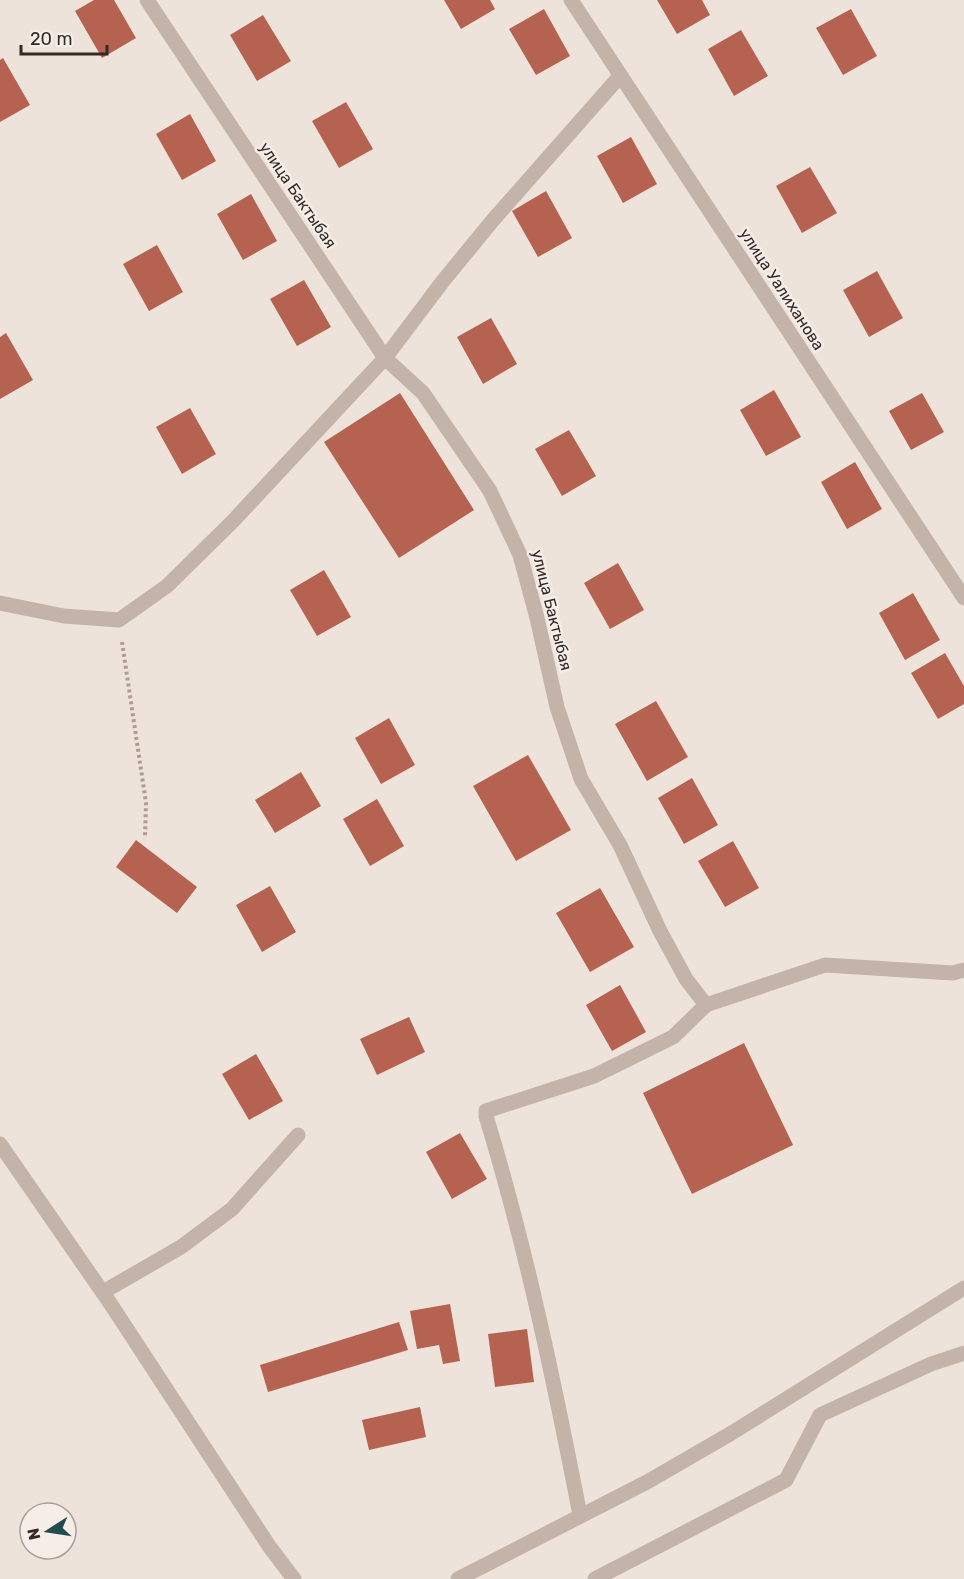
<svg xmlns="http://www.w3.org/2000/svg" width="964" height="1579" font-family="Rubik,sans-serif">
<rect width="100%" height="100%" fill="#eee3da"/>
<path fill="#b66250" d="M94,0H114L136,38L102,58L75,11Z
M444,0H490L495,9L461,29Z
M657,0H702L710,15L677,34Z
M544,9L570,56L536,75L509,29Z
M851,9L877,56L843,75L816,28Z
M263,15L291,61L257,81L230,35Z
M741,30L768,76L734,96L708,49Z
M3,58L30,105L0,122V60Z
M346,102L373,149L339,168L312,121Z
M190,114L216,161L182,180L156,134Z
M631,137L657,184L623,203L597,156Z
M810,167L837,213L802,233L776,186Z
M546,191L572,238L538,257L512,211Z
M251,194L277,241L243,260L217,214Z
M157,245L183,292L149,311L123,264Z
M877,271L903,318L869,337L843,290Z
M304,280L331,327L297,346L270,299Z
M491,318L517,364L483,384L457,337Z
M6,333L33,380L0,399V337Z
M774,390L801,437L766,456L740,410Z
M400,393L474,510L399,558L324,442Z
M922,393L944,432L911,450L889,411Z
M190,408L216,454L182,474L156,427Z
M569,430L596,476L562,496L535,449Z
M855,462L882,509L847,529L821,482Z
M618,563L644,610L610,629L584,583Z
M324,570L351,617L317,636L290,590Z
M913,593L940,640L905,660L879,613Z
M945,653L964,686V704L938,719L911,673Z
M656,701L688,757L647,781L615,724Z
M389,718L415,765L381,784L355,738Z
M528,755L571,830L516,861L473,786Z
M301,772L321,806L275,833L255,800Z
M692,778L718,825L684,844L658,798Z
M377,799L404,846L370,866L343,819Z
M136,840L197,887L177,913L116,867Z
M733,841L759,888L725,907L698,861Z
M270,886L296,932L262,952L236,905Z
M600,888L634,947L590,972L556,913Z
M620,985L646,1032L612,1051L586,1005Z
M409,1017L425,1052L377,1075L360,1039Z
M744,1043L793,1145L692,1194L643,1093Z
M256,1054L283,1101L249,1120L222,1074Z
M460,1133L487,1179L452,1199L426,1152Z
M450,1304L460,1361L443,1364L439,1345L417,1349L410,1311Z
M399,1322L408,1350L268,1392L260,1365Z
M527,1329L534,1382L495,1387L488,1334Z
M420,1407L426,1437L369,1450L362,1420Z"/>
<g fill="none" stroke-linecap="round" stroke-linejoin="round">
<path stroke="#af9d92" stroke-width="4" stroke-dasharray="3 3" stroke-linecap="butt" d="M122,642L146,803L145,837"/>
<path stroke="#c4b3a8" stroke-width="15" d="M147,0L385,358L423,393L490,491L520,555L537,618L557,707L581,779L620,845L660,931L686,979L706,1005L825,965L953,973L964,970
M571,0L964,598
M0,603L64,616L119,620L167,586L233,521L385,358L443,281L493,220L620,76
M0,1144L110,1303L269,1546L294,1579
M103,1292L181,1247L232,1209L298,1135
M580,1515C554,1381 526,1247 486,1116V1111L594,1076L673,1037L706,1005
M458,1579L647,1482L730,1434L964,1288
M595,1579L786,1480L820,1415L931,1364L964,1353"/>
</g>
<g text-anchor="middle" dominant-baseline="central" stroke-width="5" stroke-linejoin="round" paint-order="stroke">
<g font-size="16" fill="#322a27" stroke="#f6ede6">
<text transform="translate(298 195) rotate(56)">улица Бактыбая</text>
<text transform="translate(782 289) rotate(57)">улица Уалиханова</text>
<text transform="translate(552 610) rotate(76)">улица Бактыбая</text>
</g>
</g>
<g transform="translate(48 1531) rotate(258)"><circle r="28" fill="#f6ede6" stroke="#a89f9a" stroke-width="1.5"/>
<path d="M0-4.5L10 22L0 15L-10 22Z" fill="#224d4d"/>
<text y="-9" font-size="16" font-weight="bold" text-anchor="middle" fill="#322a27">N</text>
</g>
<path d="M21 45v9h86v-9" fill="none" stroke="#322a27" stroke-width="3"/>
<text x="30" y="45" font-size="18" fill="#322a27" stroke="#f6ede6" stroke-width="4.5" paint-order="stroke">20 m</text>
</svg>
